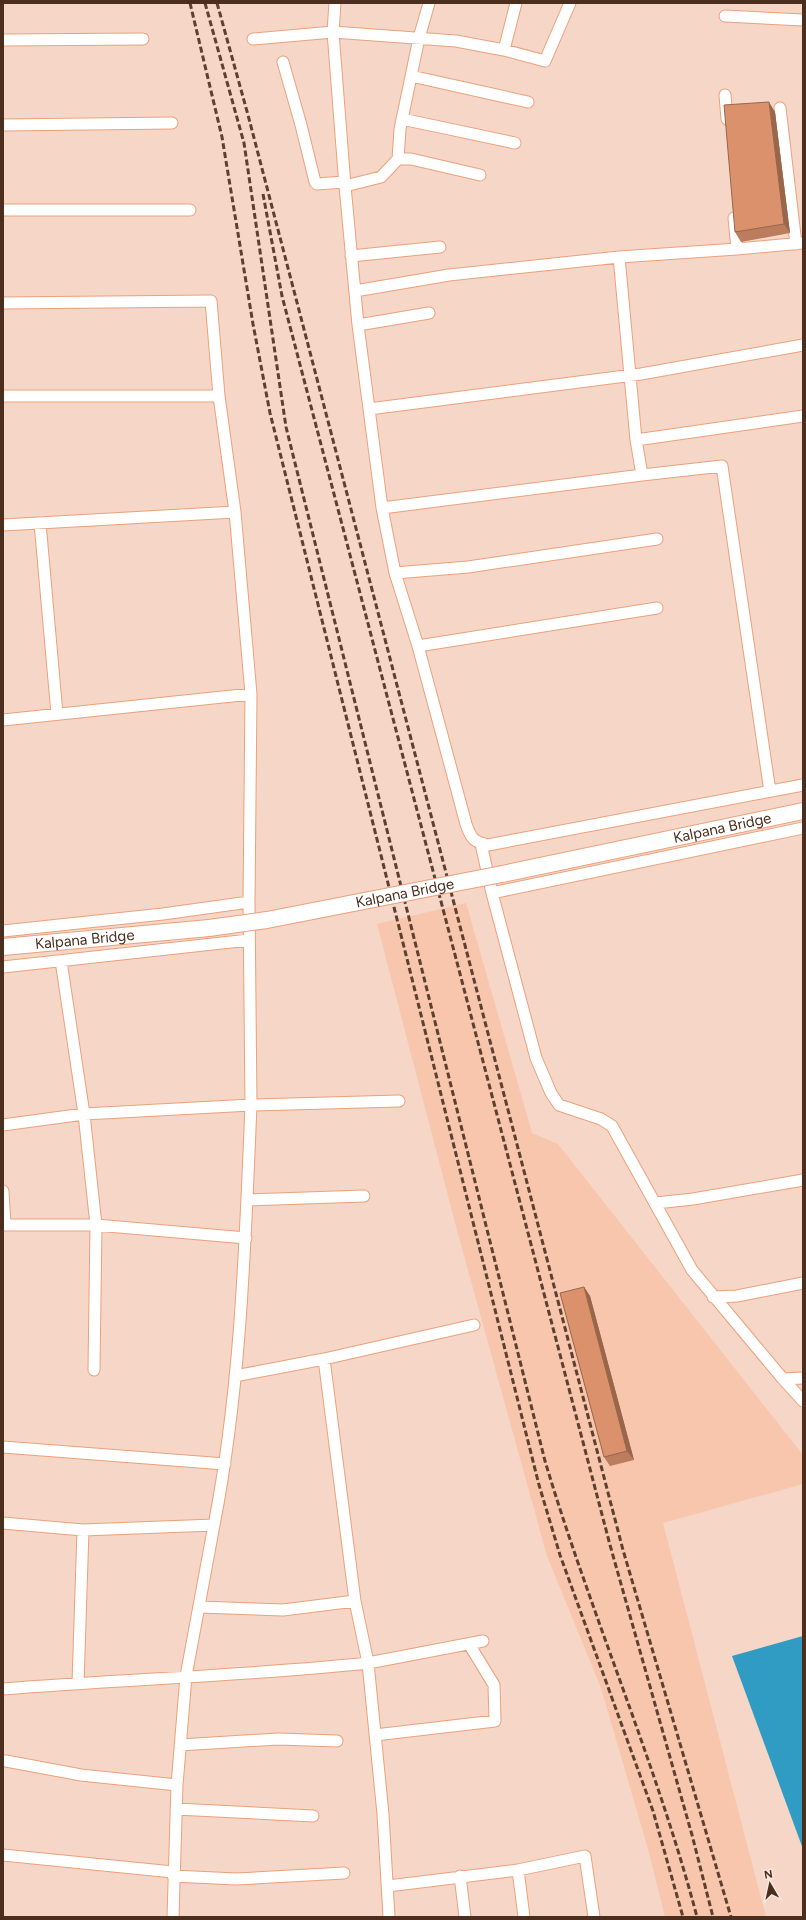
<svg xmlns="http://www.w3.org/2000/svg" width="806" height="1920" font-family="Figtree,sans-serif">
<rect width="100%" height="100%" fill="#f5d6c7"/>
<path fill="#f8c6ad" d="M466,903L532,1133L558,1144L803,1455V1484L663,1523L766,1917H665L648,1849L601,1688L547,1556L458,1234L377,924Z"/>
<path fill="#309bc3" d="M803,1636V1849L732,1656Z"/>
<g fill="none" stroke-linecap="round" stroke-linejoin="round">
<defs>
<path id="street" d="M429,3L419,38L400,129L398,159L381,177L345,186L358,325L369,409L641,374L803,345
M725,16L803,20
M253,39L333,32L335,3
M3,40L143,39
M504,50L545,61L570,3
M283,62L301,125L315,182L317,184L344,182
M411,76L528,102
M725,95L727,119
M780,108L796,244
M402,119L515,143
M3,125L172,123
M398,159H411L480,175
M345,186L333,32L456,41L504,50L516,3
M3,210H190
M734,218L737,249
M351,256L440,247
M619,257L737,249L803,243
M355,291L449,275L619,257L636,440L803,416
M3,303L211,301L219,396H3
M358,325L429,313
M369,409L382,508L642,475L636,440
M642,475L722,466L769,785L771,791L803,785
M382,508L395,573L468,567L657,539
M40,523L57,714
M3,525L235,512
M395,573L418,646L657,608
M418,646L466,824C471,839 474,842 488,845L771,791
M3,720L251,694L235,512L219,396
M481,844L492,893L536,1058L551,1093L559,1105L601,1119L612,1126L692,1270L783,1379L803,1401
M492,893L803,828
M3,931L163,914L249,902
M3,967L249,940
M3,1125L84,1114L251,1105L249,902L251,694
M3,1191L5,1225
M247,1200L364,1196
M656,1203L693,1199L803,1180
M3,1225H96L84,1114L61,961
M713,1297L737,1296L803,1283
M94,1370L96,1225L246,1238
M235,1376L324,1359L474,1325
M783,1379L803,1378
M3,1447L225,1464
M3,1523L83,1530L214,1525C241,1387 245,1246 251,1105L399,1101
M199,1607L283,1610L355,1601L324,1359
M78,1683L83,1530
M3,1689C124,1679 246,1676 368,1663L355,1601
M375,1735L495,1721L494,1685L469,1644
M180,1745L278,1739L337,1741
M6,1761L81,1775L177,1785
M176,1809L313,1816
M3,1855L173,1872
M518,1870L524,1917
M173,1876L236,1879L344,1873
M460,1876L465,1917
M388,1886L518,1870L585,1856L594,1917
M173,1917L177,1785L186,1676L214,1525
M389,1917L383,1814L368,1663L483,1641"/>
<g id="secondary">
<path id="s1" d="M502,874L803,811"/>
<path id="s2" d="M3,947L209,928"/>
</g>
</defs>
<use href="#street" stroke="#eba17b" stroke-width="13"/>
<use href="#secondary" stroke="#eba17b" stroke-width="18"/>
<use href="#street" stroke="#fff" stroke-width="11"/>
<use href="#secondary" stroke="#fff" stroke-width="16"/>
<path stroke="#5d4030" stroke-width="3" stroke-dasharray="6 3" stroke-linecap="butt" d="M190,3L222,137L253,324L270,413L539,1485L560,1555L653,1811L683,1917
M205,3L244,143L286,427L545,1461C591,1615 656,1762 697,1917
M217,3L248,115L623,1550L731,1917
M263,194L282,296L610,1545L692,1835L713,1917"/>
<defs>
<g id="secondary-bridge">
<path id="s3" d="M209,928L267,920L502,874"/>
</g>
</defs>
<use href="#secondary-bridge" stroke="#eba17b" stroke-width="18" stroke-linecap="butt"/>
<use href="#secondary-bridge" stroke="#fff" stroke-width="16"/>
</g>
<path fill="#bb7d5d" d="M775,112L790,233L741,242L735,232Z
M584,1287L590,1296L634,1460L610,1466L604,1457Z"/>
<path fill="#99664c" d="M769,102L775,112L790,233L784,224Z
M584,1287L590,1296L634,1460L627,1451Z"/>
<path fill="#da916c" stroke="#99664c" d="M769,102L784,224L735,232L724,105Z
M584,1287L627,1451L604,1457L560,1293Z"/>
<g text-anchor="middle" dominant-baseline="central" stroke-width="3" stroke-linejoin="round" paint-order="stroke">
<g font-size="15" fill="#4b2e1e" stroke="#f7e7df">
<text stroke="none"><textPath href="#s1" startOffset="225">Kalpana Bridge</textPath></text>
<text stroke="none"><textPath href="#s3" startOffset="199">Kalpana Bridge</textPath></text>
<text stroke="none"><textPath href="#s2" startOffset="82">Kalpana Bridge</textPath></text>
</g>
</g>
<rect width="806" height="1920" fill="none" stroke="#4b2e1e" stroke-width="8"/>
<g transform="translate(770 1884) rotate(351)" stroke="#f7e7df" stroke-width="3" paint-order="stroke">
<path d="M0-3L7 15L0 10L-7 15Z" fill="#4b2e1e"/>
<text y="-6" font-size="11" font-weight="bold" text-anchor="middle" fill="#4b2e1e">N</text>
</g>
</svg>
